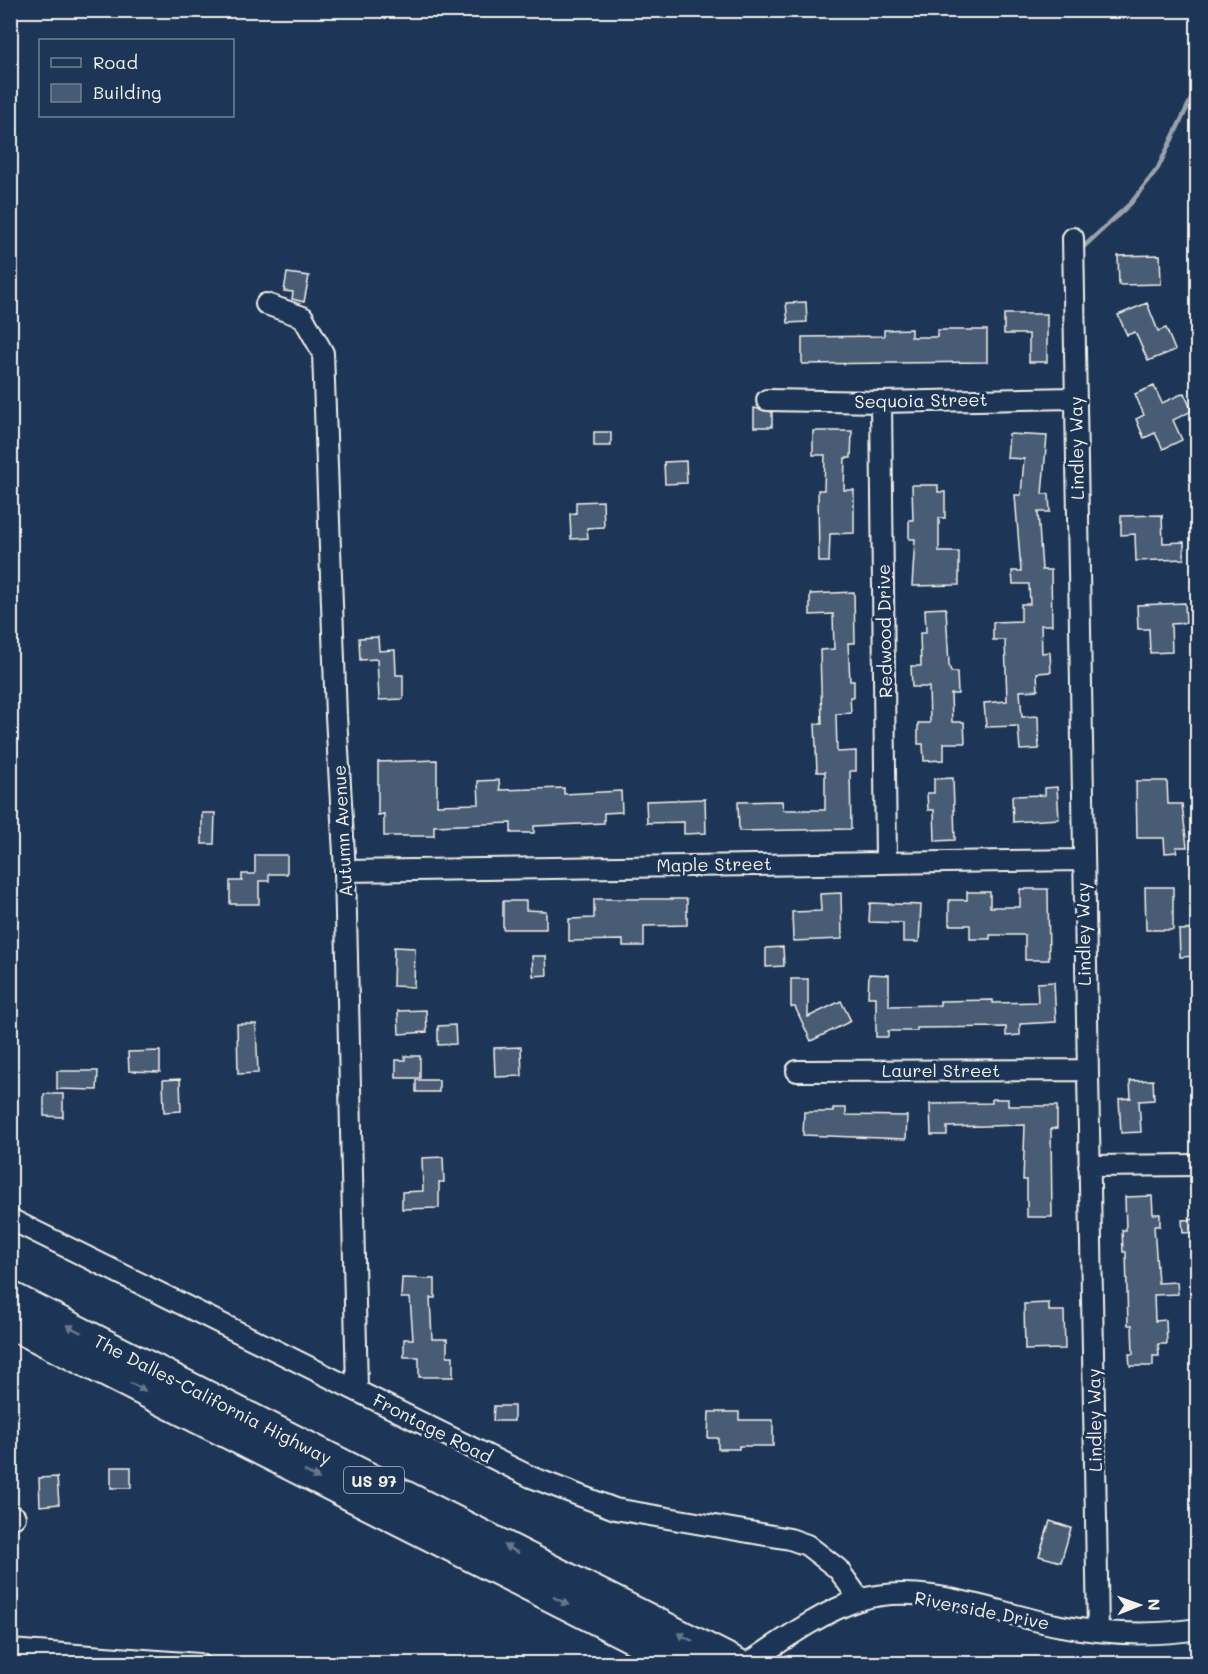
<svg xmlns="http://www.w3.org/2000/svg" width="1208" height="1674" font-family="Mali,sans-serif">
<rect width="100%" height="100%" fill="#1d3557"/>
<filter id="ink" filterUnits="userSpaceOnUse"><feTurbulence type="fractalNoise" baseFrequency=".0167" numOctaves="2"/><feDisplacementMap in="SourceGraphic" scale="12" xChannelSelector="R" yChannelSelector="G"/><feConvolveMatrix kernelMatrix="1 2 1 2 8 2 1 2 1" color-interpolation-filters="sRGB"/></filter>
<g filter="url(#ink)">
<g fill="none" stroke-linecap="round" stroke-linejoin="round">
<path stroke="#9aa2ab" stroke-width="4.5" d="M1079,251L1131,203L1158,168L1198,85"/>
</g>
<path fill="#485b74" stroke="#f4f1e8" stroke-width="1.5" d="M1160,255L1161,284L1119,285L1118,256Z
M287,273L309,276L304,302L292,299L293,292L284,291Z
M806,302L807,322L788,323L786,303Z
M1147,303L1158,331L1166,328L1175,350L1148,361L1135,332L1127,335L1118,315Z
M1004,314H1047V362H1029V334H1004Z
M911,329V337H937V330H987V362L802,364V337L884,336V330Z
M1154,386L1162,403L1184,393L1192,411L1173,420L1182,440L1163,449L1155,433L1144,438L1136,419L1144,415L1135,394Z
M754,408L772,412V427H754Z
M813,431H852L851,458H845L844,490H854V533L830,534L829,562H819L818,490H824L825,455H813Z
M594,432H611V446H594Z
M1009,434L1047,436L1042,494H1049L1050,512H1038L1042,570H1051L1052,625H1041L1042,653L1050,652L1051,672L1037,673L1038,690L1020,691L1022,717L1038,716L1039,749L1020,750L1018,726L986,727L984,703L1007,701L1005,640H993V622L1021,621V604H1030L1029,584H1013L1012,571H1021L1015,495H1021L1024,459L1007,458Z
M686,461L687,483L665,484L664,462Z
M912,485H938V492H945V518H939V552H959V585L912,586L915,539H909V520H913Z
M603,501L604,527L587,528L588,538L571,539L570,514L576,513V502Z
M1162,515L1163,543L1184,542V559L1136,561L1135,534L1121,535V516Z
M854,592L855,643H848L850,681H854V697H850L851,713L836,714L837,752L856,751V771H850L851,829L739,831L738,802L782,801L783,810H825V772H817L815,724H822L820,650L834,649L833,614L810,615V594Z
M1185,603L1186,623L1171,624L1172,652L1150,653L1149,629H1138L1137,605Z
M946,608L949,665L951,672H957L958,694H951L952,722H964L965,743H944V760L924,761L923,744H918V723H930L929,687H912L911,666H921L920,633H926L925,609Z
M378,637L379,651L395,650L396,675H403V699L379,700L377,659L360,660L359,638Z
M437,760V805L479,804L478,781L499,780L500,790L564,788V794L621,791L622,812L604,813V823L534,826V833H511V823L434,826V836H384V814L378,815V762Z
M953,778L955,840L935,841L934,810H928L927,793H934V779Z
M1136,781H1167L1168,804H1182L1187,847H1176L1177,852L1165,853L1164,838H1137Z
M1057,787L1059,819L1013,822L1012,796L1045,795V788Z
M705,799L706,833L684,834V822L647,823L646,801Z
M202,813H215L214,844H202Z
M255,855H287V874H269V881H259V904H230V881H242V874H255Z
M1145,887H1173V930H1146Z
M1020,889H1048L1049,960H1025V935H990V939H970V925H949V900H967V892H990V907H1020Z
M841,893L842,939L793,941L792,912L821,911L820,894Z
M594,899H687V925L644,926V946H623V940L569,941V919L594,918Z
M503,901H526V910L546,911V929H503Z
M870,903L921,905L919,942H903V923L869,922Z
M1197,929V956L1180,957L1179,930Z
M394,947L415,948L414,987L393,986Z
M783,947L784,966L766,967V948Z
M532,956H546L547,975L533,976Z
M869,974L889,975V1006L940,1005V1001L993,1000V1003L1038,1002L1037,983L1054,982L1056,1022L1020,1024V1035L1006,1036V1027L917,1028V1031H888V1037H876V997H868Z
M791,979H808V1017L841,1001L851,1021L811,1041L795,1007H791Z
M426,1010L427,1032L399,1034L398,1011Z
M237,1024H256L258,1073L238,1074Z
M455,1025L456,1044L438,1045V1026Z
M521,1047L522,1076L495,1077L494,1048Z
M160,1051V1072L129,1071L128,1052Z
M405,1056H420V1078H396V1060H405Z
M57,1071H98L97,1090L57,1089Z
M180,1079L181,1111L164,1112L163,1080Z
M416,1080H439V1092H416Z
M1153,1080L1154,1100L1139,1101L1141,1132L1121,1133L1119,1099L1131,1098L1130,1081Z
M44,1094H63V1117L44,1116Z
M992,1099H1008V1106H1057V1128L1051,1129L1052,1217H1027V1180H1023L1025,1125L947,1127V1135H931L930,1104L992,1103Z
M833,1108H846V1115L907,1116L906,1139L803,1135L804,1112H833Z
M443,1157L444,1182H439V1208L402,1209V1192L423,1191L422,1158Z
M1152,1196L1153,1214H1160V1226H1154L1158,1283L1177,1282L1178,1294L1154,1295L1155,1321L1166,1320L1167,1344H1158L1159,1356H1153V1366H1130L1129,1354H1133L1132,1325H1128L1126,1252H1123L1122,1230H1126L1125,1197Z
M1197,1219V1232L1183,1233L1182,1220Z
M402,1278L435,1279V1298H430L432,1339H447V1356H453V1377H419V1357H404V1339H413L410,1298H401Z
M1049,1303V1311H1064L1065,1349L1025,1350L1024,1304Z
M494,1406H514V1421H493Z
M709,1412H739V1420H773V1446H739V1449H718V1438H708Z
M111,1467H131V1488H111Z
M57,1477L59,1504L40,1506L39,1478Z
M1050,1521L1071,1528L1061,1562L1039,1556Z"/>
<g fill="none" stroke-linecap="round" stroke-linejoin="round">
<defs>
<path id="minor" d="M1073,238L1098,1631
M266,304L303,317L323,353L336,716L345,871L357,1389
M767,400L881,402L1075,398
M881,402L886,861
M345,871L1082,860
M797,1071L1086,1070
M1089,1166L1198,1165
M10,1219L531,1477L615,1509L790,1539L807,1545L838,1569L860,1600
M10,1517H15
M10,1650L199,1664
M747,1664C782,1641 819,1613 859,1600C923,1580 997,1614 1061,1626C1105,1634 1153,1636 1198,1629"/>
<path id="highway" d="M10,1297L737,1664
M10,1323L685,1664"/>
</defs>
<use href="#minor" stroke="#f4f1e8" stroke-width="24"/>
<use href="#highway" stroke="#f4f1e8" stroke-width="34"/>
<use href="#minor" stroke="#1d3557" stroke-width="20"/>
<use href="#highway" stroke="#1d3557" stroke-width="30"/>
</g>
<defs><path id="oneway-solid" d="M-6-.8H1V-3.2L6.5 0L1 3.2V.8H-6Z" transform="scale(1.5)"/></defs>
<g fill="#68778a">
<use href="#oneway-solid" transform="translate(74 1329) rotate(-153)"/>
<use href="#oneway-solid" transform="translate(138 1387) rotate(27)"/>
<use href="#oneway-solid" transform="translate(312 1475) rotate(27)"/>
<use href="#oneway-solid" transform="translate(511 1549) rotate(-153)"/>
<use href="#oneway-solid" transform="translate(561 1601) rotate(27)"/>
<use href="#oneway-solid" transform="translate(685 1637) rotate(-153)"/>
</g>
</g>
<g text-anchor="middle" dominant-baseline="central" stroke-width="6" stroke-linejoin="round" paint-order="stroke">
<rect fill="#1d3557" stroke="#b4b9bc" stroke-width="1.5" x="344" y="1467" width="60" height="26" rx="4.5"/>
<g font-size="16" font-weight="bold" fill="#f4f1e8">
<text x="374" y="1480">US 97</text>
</g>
<g font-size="18" fill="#f4f1e8" stroke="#1d3557">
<text transform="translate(921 400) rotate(-1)">Sequoia Street</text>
<text transform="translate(1076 448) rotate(-91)">Lindley Way</text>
<text transform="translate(884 631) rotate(-91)">Redwood Drive</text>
<text transform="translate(342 831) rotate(-93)">Autumn Avenue</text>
<text transform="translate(714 864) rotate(-1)">Maple Street</text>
<text transform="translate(1083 934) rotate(-91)">Lindley Way</text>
<text x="941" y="1070">Laurel Street</text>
<text transform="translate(213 1399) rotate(27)">The Dalles-California Highway</text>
<text transform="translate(1094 1420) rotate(-91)">Lindley Way</text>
<text transform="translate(433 1428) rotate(27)">Frontage Road</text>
<text transform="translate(982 1610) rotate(11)">Riverside Drive</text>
</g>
</g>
<rect width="1208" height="1674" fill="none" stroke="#1d3557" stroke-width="36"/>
<rect x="18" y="18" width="1172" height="1638" fill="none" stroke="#f4f1e8" stroke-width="2" filter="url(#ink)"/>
<rect x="39" y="39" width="195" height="78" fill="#1d3557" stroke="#738091" stroke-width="1.5"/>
<rect x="51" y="58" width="30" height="9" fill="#1d3557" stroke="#738091" stroke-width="1.5"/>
<text x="93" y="69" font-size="18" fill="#f4f1e8">Road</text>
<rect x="51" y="84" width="30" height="18" fill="#485b74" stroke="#738091" stroke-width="1.5"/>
<text x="93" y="99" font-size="18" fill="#f4f1e8">Building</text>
<g transform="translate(1139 1605) rotate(89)" stroke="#1d3557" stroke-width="4.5" paint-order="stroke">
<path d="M0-4.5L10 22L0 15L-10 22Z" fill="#f4f1e8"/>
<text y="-9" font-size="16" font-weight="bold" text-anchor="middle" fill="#f4f1e8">N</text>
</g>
</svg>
